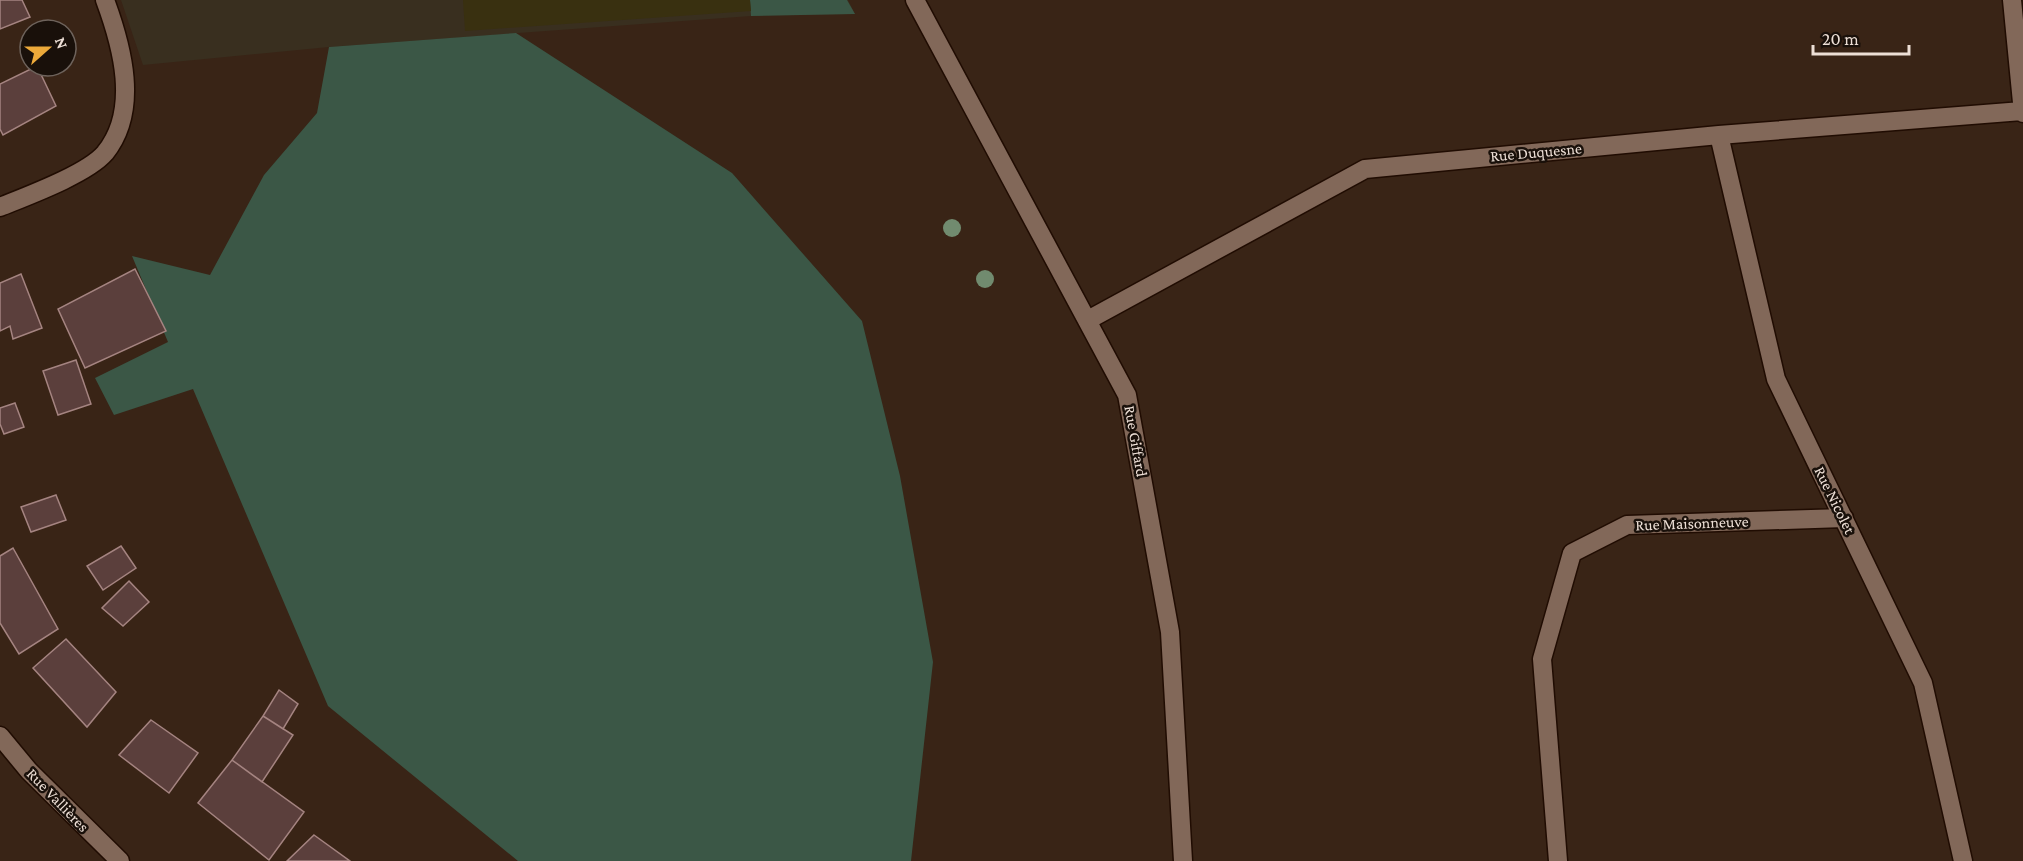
<svg xmlns="http://www.w3.org/2000/svg" width="2023" height="861" font-family="'Crimson Pro',serif">
<rect width="100%" height="100%" fill="#392416"/>
<path fill="#392f1f" d="M121,0H848L855,14L751,16L329,47L143,65Z"/>
<path fill="#3b5746" d="M750,0H847L855,14L751,16Z
M516,33L732,173L862,321L900,476L933,662L911,861H518L328,706L193,389L114,415L95,378L168,342L132,256L210,275L264,175L317,113L329,47Z"/>
<path fill="#393010" d="M463,0H750L751,11L465,31Z"/>
<path fill="#5b3f3c" stroke="#a58481" stroke-width="1.5" d="M0,0H22L30,17L0,29Z
M37,66L56,106L3,135L0,129V84Z
M135,269L166,331L85,368L58,309Z
M21,274L42,328L13,339L10,326L0,331V283Z
M76,360L91,404L58,415L43,371Z
M15,403L24,427L4,434L0,424V408Z
M56,495L66,520L31,532L21,507Z
M121,546L136,568L103,590L87,566Z
M13,548L58,629L19,654L0,623V556Z
M129,581L149,602L123,626L102,608Z
M66,639L116,692L87,727L33,668Z
M279,690L298,704L283,729L263,716Z
M263,716L293,735L262,782L232,760Z
M151,720L198,753L169,793L119,755Z
M232,760L304,812L269,860L198,803Z
M314,835L350,861H287Z"/>
<g fill="none" stroke-linecap="round" stroke-linejoin="round">
<defs>
<path id="minor" d="M915,0L1127,395L1170,632L1183,861
M2012,0L2023,113
M1719,135L1776,379L1923,683L1963,861
M0,207C27,196 87,174 105,153C140,110 122,46 105,0
M1088,320L1365,169L1719,135L2022,111
M0,736L29,771L120,861
M1558,861L1542,659L1572,553L1627,525L1844,518"/>
</defs>
<use href="#minor" stroke="#200c02" stroke-width="21"/>
<use href="#minor" stroke="#826859" stroke-width="18"/>
</g>
<g fill="#718b6f">
<circle cx="952" cy="228" r="9"/>
<circle cx="985" cy="279" r="9"/>
</g>
<g text-anchor="middle" dominant-baseline="central" stroke-width="5" stroke-linejoin="round" paint-order="stroke">
<g font-size="16" fill="#eddfd6" stroke="#19100a">
<text transform="translate(1536 152) rotate(-5)">Rue Duquesne</text>
<text transform="translate(1136 441) rotate(80)">Rue Giffard</text>
<text transform="translate(1835 500) rotate(64)">Rue Nicolet</text>
<text transform="translate(1692 523) rotate(-2)">Rue Maisonneuve</text>
<text transform="translate(58 800) rotate(46)">Rue Vallières</text>
</g>
</g>
<g transform="translate(48 48) rotate(69)"><circle r="28" fill="#19100a" stroke="#6e635c" stroke-width="1.5"/>
<path d="M0-4.5L10 22L0 15L-10 22Z" fill="#eca93a"/>
<text y="-9" font-size="16" font-weight="bold" text-anchor="middle" fill="#eddfd6">N</text>
</g>
<path d="M1813 45v9h96v-9" fill="none" stroke="#eddfd6" stroke-width="3"/>
<text x="1822" y="45" font-size="18" fill="#eddfd6" stroke="#19100a" stroke-width="4.5" paint-order="stroke">20 m</text>
</svg>
